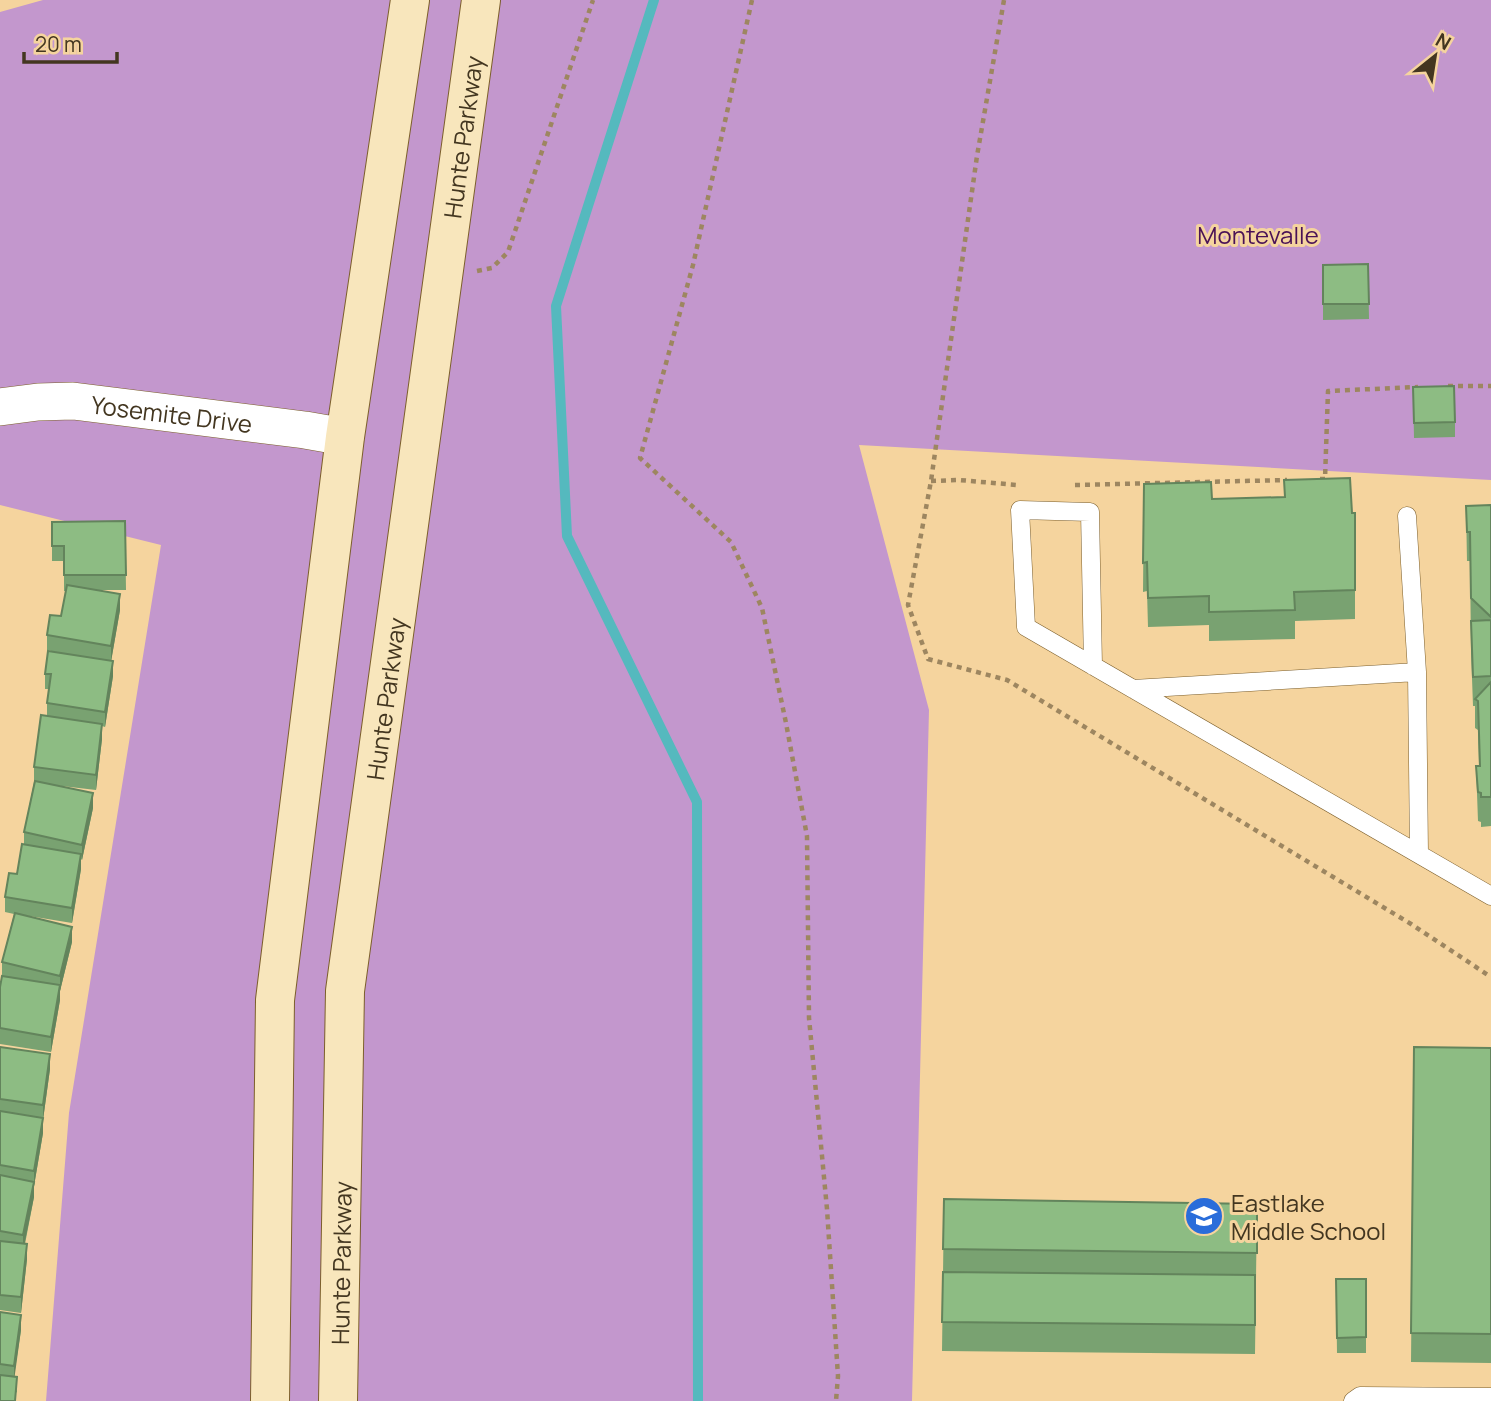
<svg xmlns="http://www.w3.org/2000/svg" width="1491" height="1401" font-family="Manrope,sans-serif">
<rect width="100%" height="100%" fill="#f5d49e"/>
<path fill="#c397cd" d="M43,0H1491V480L859,445L929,710L912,1401H46L69,1113L161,545L0,505V12Z"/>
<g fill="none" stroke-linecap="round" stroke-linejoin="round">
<path stroke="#55b9be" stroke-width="10" d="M654,0L556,306L567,536L697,802L698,1401"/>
<defs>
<path id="lane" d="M1093,666L1090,512L1020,510L1026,627L1491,896
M1417,672L1419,854
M1133,689L1417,672L1407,516
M1353,1401L1360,1396L1491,1397"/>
<g id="street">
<path id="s1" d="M0,407L38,402L73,401L305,430L345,437"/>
</g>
<g id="secondary">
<path d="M270,1401L275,1000L345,437L410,0"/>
<path id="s2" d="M338,1401L345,991L481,0"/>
</g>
</defs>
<use href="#lane" stroke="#7c5f2c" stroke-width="19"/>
<use href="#street" stroke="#7c5f2c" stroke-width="38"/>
<use href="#secondary" stroke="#7c5f2c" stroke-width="40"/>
<path stroke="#9d8660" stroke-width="4.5" stroke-dasharray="5 5" stroke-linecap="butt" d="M752,0L693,265L640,458L731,542L762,608L786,723L807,836L809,1018L827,1209L838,1376L836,1401
M1004,0L977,156L931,481L908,605L928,659L1007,680L1411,924L1491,977
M477,271L492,268L508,252L593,0
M1448,386H1491
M1320,479H1325L1328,391L1418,387
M931,481L959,480L1017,485
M1075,485L1287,480"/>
<use href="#lane" stroke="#fff" stroke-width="18"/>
<use href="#street" stroke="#fff" stroke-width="37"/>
<use href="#secondary" stroke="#f8e6bc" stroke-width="38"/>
</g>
<path fill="#79a271" d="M1368,264L1369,319L1323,320V265Z
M1413,387L1455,422V437L1414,438Z
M1284,480L1352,513H1355V619L1295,621V639L1209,641V625L1148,627L1147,591L1143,592L1144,484L1212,499L1284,497Z
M1491,505V826L1481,827V822L1478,821L1476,766H1479L1478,730L1475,728V706H1473L1471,650L1470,561H1467L1466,506Z
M125,521L126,590H97L120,610L111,661L113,676L105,727L102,726V739L96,790L53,785L93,808L82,860L81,859V869L72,923L23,915L72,942L60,991V1000L51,1052L0,1044V987L2,976V962L14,914L5,912V897L17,874L24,845V832L34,782V767L47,716V703L49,689H45V674L56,652L47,650V635L61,616L66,591H64V561H52V522Z
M0,1047L50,1069L43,1120V1133L34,1186V1197L25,1244L27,1259L21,1313L0,1310Z
M1414,1047L1491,1048V1363L1411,1362Z
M944,1199L1257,1204L1255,1354L942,1351Z
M1336,1279H1366V1353H1337Z
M0,1312L21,1330L14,1376L17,1392L0,1401Z"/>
<path fill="#63845c" d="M120,594V610L111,662V646Z
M113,661V676L105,727V712Z
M102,724V739L96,790V775Z
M93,793V808L82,860V845Z
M81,854V869L72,923V908Z
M72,927V942L60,991V976Z
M60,985V1000L51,1052V1037Z
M50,1054V1069L43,1120V1105Z
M43,1118V1133L34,1186V1171Z
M34,1182V1197L23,1251V1235Z
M27,1244V1259L21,1313V1297Z
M21,1315V1330L14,1381V1366Z"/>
<path fill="#8dbc83" stroke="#63845c" stroke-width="2" d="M1368,264L1369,304H1323V265Z
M1454,386L1455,422L1414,423L1413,387Z
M1350,478L1352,513H1355V590L1294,592L1295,610L1209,612V596L1148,598L1147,562L1143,563L1144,484L1211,482L1212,499L1285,497L1284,480Z
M1491,505V617L1471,598L1470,532H1467L1466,506Z
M125,521L126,575H64V546H52V522Z
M67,585L120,594L111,646L47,635L50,615L61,616Z
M1491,620V676L1473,677L1471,621Z
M48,651L113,661L105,712L47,703L51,674H45Z
M1491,682V797H1481V793L1478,792L1476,766H1480L1478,701L1475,699Z
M41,715L102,724L96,775L34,767Z
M35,781L93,793L82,845L24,832Z
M22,844L81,854L72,908L5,897L9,873L17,874Z
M15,913L72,927L60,976L2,962Z
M2,976L60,985L51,1037L0,1028V987Z
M0,1047L50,1054L43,1105L0,1099Z
M1414,1047L1491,1048V1334L1411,1333Z
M0,1111L43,1118L34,1171L0,1165Z
M0,1175L34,1182L23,1235L0,1231Z
M944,1199L1257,1204V1253L943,1249Z
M0,1241L27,1244L21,1297L0,1295Z
M943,1272L1255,1275V1325L942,1322Z
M1336,1279H1366V1337L1337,1338Z
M0,1312L21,1315L14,1366L0,1364Z
M0,1375L17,1377L15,1401H0Z"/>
<defs>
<symbol id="school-disc" viewBox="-11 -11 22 22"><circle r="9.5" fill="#2a6dda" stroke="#f5d49e"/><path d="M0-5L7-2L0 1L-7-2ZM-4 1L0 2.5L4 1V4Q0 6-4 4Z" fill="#fff"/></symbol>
</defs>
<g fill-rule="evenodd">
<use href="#school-disc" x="1182" y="1194" width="44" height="44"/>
</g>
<g text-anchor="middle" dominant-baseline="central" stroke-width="6" stroke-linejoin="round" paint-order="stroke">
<g font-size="24" fill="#433620" stroke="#f5d49e">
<text stroke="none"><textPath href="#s2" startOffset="1272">Hunte Parkway</textPath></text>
<text stroke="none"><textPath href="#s1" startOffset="173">Yosemite Drive</textPath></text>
<text stroke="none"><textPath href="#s2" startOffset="705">Hunte Parkway</textPath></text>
<text stroke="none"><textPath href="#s2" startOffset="138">Hunte Parkway</textPath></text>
</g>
<g font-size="24" fill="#4a1256" stroke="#f5d49e">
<text x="1258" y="234">Montevalle</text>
</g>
<g font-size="24" fill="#433620" stroke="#f5d49e" text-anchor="start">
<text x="1231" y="1202">Eastlake<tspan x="1231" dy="28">Middle School</tspan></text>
</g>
</g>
<g transform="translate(1435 56) rotate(30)" stroke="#f5d49e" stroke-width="5" paint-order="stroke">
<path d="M0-5L12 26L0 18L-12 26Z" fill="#433620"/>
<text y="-10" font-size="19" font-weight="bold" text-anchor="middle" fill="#433620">N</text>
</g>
<path d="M24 52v10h93v-10" fill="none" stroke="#433620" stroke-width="3.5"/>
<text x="35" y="52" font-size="21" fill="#433620" stroke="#f5d49e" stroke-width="5" paint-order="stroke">20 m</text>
</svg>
